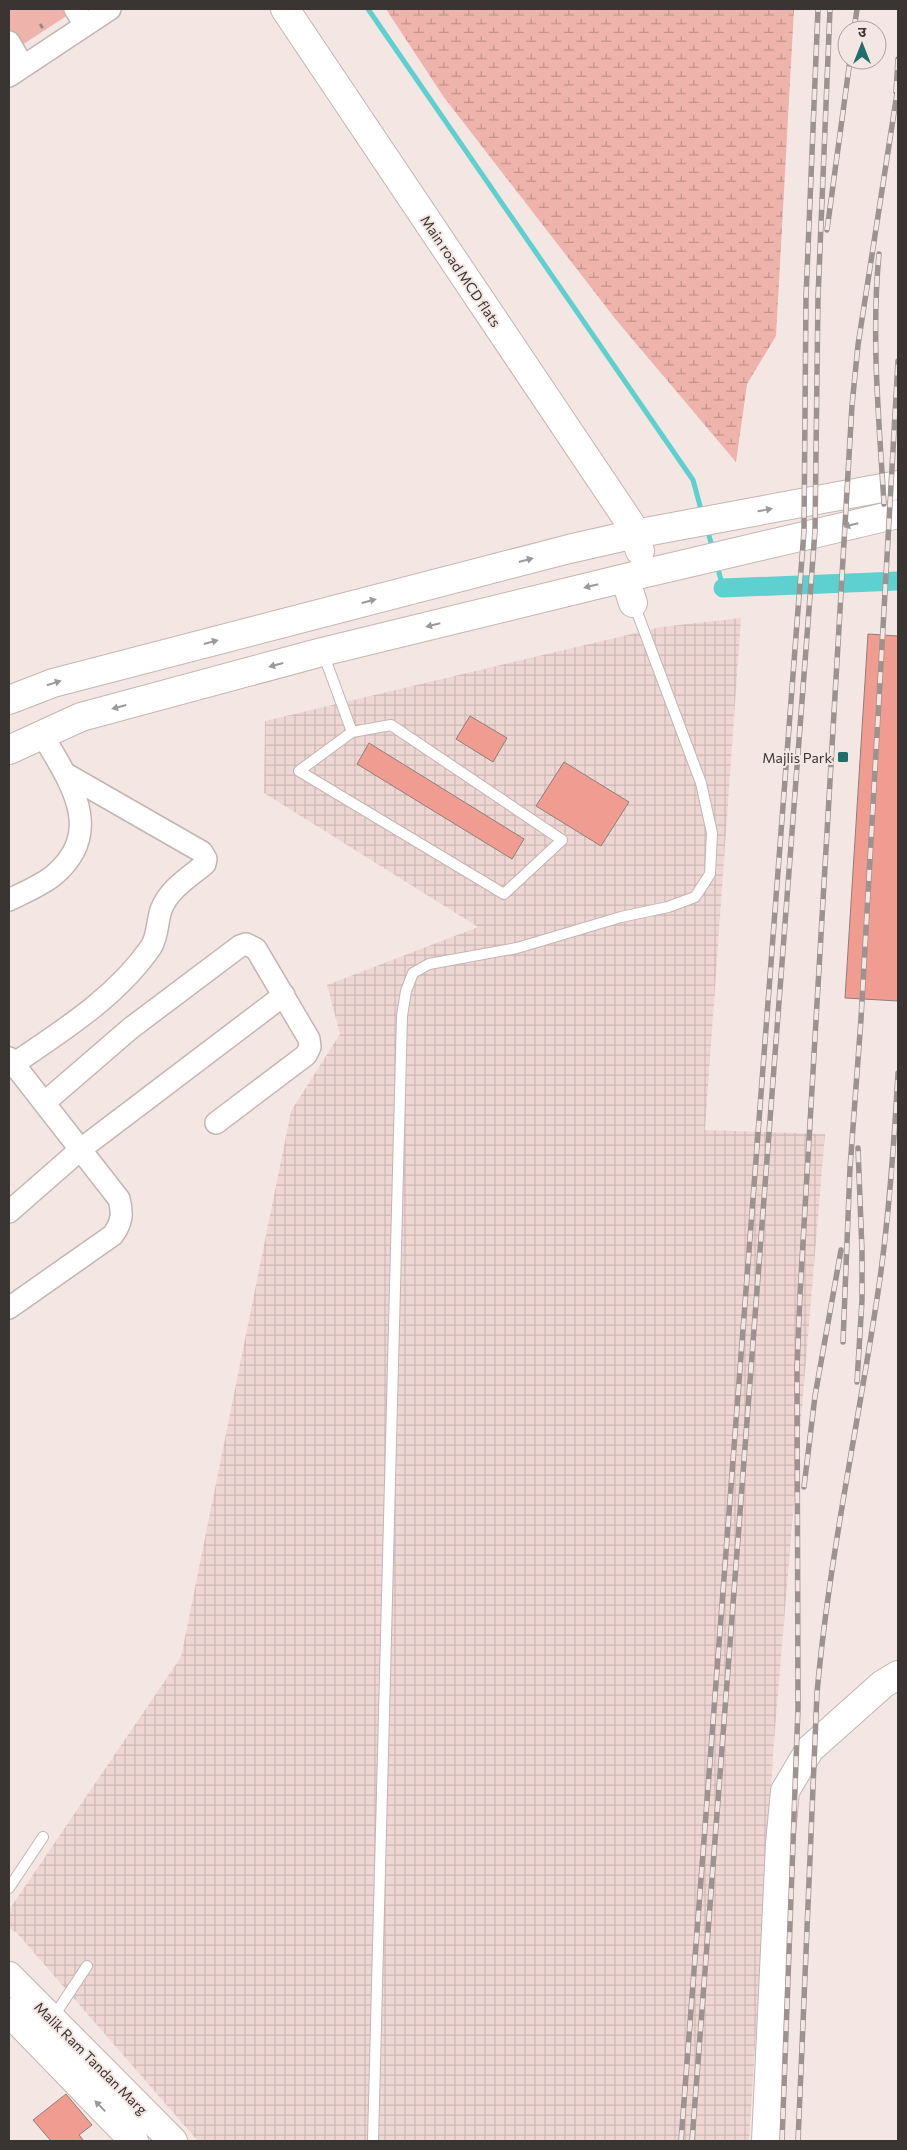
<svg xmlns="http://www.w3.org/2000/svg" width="907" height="2150" font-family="Commissioner,'Noto Sans Devanagari',sans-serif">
<defs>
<pattern id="industrial-grid" width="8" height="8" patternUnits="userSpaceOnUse" patternTransform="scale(1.25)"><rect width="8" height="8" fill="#eed7d3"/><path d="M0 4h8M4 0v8" fill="none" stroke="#cdb9b6"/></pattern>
<pattern id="wetland-marsh" width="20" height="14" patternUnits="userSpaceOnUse" patternTransform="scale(1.25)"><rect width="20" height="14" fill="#eeb3aa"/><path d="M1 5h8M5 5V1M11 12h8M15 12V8" fill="none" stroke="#c2928b"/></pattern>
</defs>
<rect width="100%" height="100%" fill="#f4e6e3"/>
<path fill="url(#industrial-grid)" d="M741,618L705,1130L825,1134L774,1741L749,2141H198L17,1933L9,1928V1910L181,1657L291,1111L340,1034L327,985L478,927L264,793L265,721L661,627Z"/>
<path fill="#eeb3aa" d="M9,9H69L71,13L19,47L9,32Z"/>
<path fill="url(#wetland-marsh)" d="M386,9H794L776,336L747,384L736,462L617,321L443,96Z"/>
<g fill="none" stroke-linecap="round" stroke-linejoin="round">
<path stroke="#5ed0cf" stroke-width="5" d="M368,9L693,480L702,513
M707,529L713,549
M717,565L723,588"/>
<path stroke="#5ed0cf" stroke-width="19" d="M723,588L898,581"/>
</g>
<path fill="#f09c90" stroke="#8c7f7d" d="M868,634L898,636V1001L845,998Z
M470,716L507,738L493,762L456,739Z
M369,743L524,839L512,859L357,764Z
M564,762L629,802L601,846L536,806Z
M66,2094L92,2125L79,2135L84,2141H51L33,2120Z"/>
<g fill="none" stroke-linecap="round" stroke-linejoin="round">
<defs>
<path id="lane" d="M323,653L352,732L391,725L562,840L504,894L299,771L352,732
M9,1888L43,1837
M52,2019L87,1966
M373,2141L402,1016L406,991L413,973L429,964L517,948L621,917L668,907L695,897L710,874L712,833L701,783L634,604"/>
<path id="street" d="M75,9L85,25
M9,42L23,66
M9,76L110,9
M9,900C23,893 40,886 53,876C107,831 69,781 42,734
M9,1058L119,1199C123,1214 122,1222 113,1235L9,1308
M9,1067C59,1033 116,998 151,947C158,936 157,922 161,910C168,890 189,877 205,864L206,859L202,852L66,774
M44,1103L131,1028L240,946L246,944L256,949L309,1039L310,1047L306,1055L216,1123
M9,1212L81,1149L284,995"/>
<path id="secondary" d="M285,9L630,523L640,551
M625,578L633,603
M9,700L53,683L569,549L635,534L898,485
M9,750L81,717L322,652L625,578L898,514
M9,1976L173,2141
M9,2012L134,2141
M766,2141L780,1844L785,1791L810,1749L883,1684L898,1675"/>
</defs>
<use href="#lane" stroke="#c3b5b3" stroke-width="12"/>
<use href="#street" stroke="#c3b5b3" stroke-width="24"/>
<use href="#secondary" stroke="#c3b5b3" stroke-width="30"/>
<path stroke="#938987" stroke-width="3" stroke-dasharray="5 2.5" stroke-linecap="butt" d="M40,24L44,30"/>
<use href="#lane" stroke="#fff" stroke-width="10"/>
<use href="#street" stroke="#fff" stroke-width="21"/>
<use href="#secondary" stroke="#fff" stroke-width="28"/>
<defs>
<path id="rail" d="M854,30L857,9
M896,92L898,59
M827,230L850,60
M879,254C871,337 879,420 884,504
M843,1342L850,1168L861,1019L898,361
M857,1382L862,1300V1251L858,1148
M804,1487L815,1396L841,1250
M681,2141L804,531L806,297L818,9
M692,2141L815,531L818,297L830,9
M782,2141L798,1708L797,1368L800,1294L852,405L858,345L898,87
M798,2141L817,1693C829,1558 858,1426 878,1292C889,1220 894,1146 898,1073"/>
</defs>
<use href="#rail" stroke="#9c9290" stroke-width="5.5"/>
<use href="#rail" stroke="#f4e6e3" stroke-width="4" stroke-dasharray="11" stroke-linecap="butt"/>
</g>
<defs><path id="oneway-solid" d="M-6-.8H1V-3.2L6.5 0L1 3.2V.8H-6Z" transform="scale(1.25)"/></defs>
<g fill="#9c9a99">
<use href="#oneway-solid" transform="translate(765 510) rotate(-10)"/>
<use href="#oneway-solid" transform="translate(851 525) rotate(166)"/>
<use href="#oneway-solid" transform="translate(526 560) rotate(-15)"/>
<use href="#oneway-solid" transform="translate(591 586) rotate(166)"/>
<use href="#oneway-solid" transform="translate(369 601) rotate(-15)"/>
<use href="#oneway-solid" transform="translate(433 625) rotate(166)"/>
<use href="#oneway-solid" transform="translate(211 642) rotate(-15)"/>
<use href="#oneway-solid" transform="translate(276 665) rotate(165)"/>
<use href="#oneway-solid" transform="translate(54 683) rotate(-18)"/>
<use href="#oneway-solid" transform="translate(119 707) rotate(165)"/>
<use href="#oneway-solid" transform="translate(100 2106) rotate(-134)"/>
</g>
<rect fill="#216d6c" stroke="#f4e6e3" stroke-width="2" x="837" y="751" width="12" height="12" rx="2.5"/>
<g text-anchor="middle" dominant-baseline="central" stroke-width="4" stroke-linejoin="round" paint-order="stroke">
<g font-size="14" fill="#3a3433" stroke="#f4e6e3">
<text transform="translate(461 271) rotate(56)">Main road MCD flats</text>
<text transform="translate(91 2058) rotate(45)">Malik Ram Tandan Marg</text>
</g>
<g font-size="14" fill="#3a3433" stroke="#f4e6e3" text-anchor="end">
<text x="832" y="757">Majlis Park</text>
</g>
</g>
<rect width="907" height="2150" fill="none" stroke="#3a3433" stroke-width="20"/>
<g transform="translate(862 45)"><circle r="24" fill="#f4e6e3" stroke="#aa9f9d"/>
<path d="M0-4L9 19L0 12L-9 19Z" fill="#216d6c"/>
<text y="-8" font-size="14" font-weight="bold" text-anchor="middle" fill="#3a3433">उ</text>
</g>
</svg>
